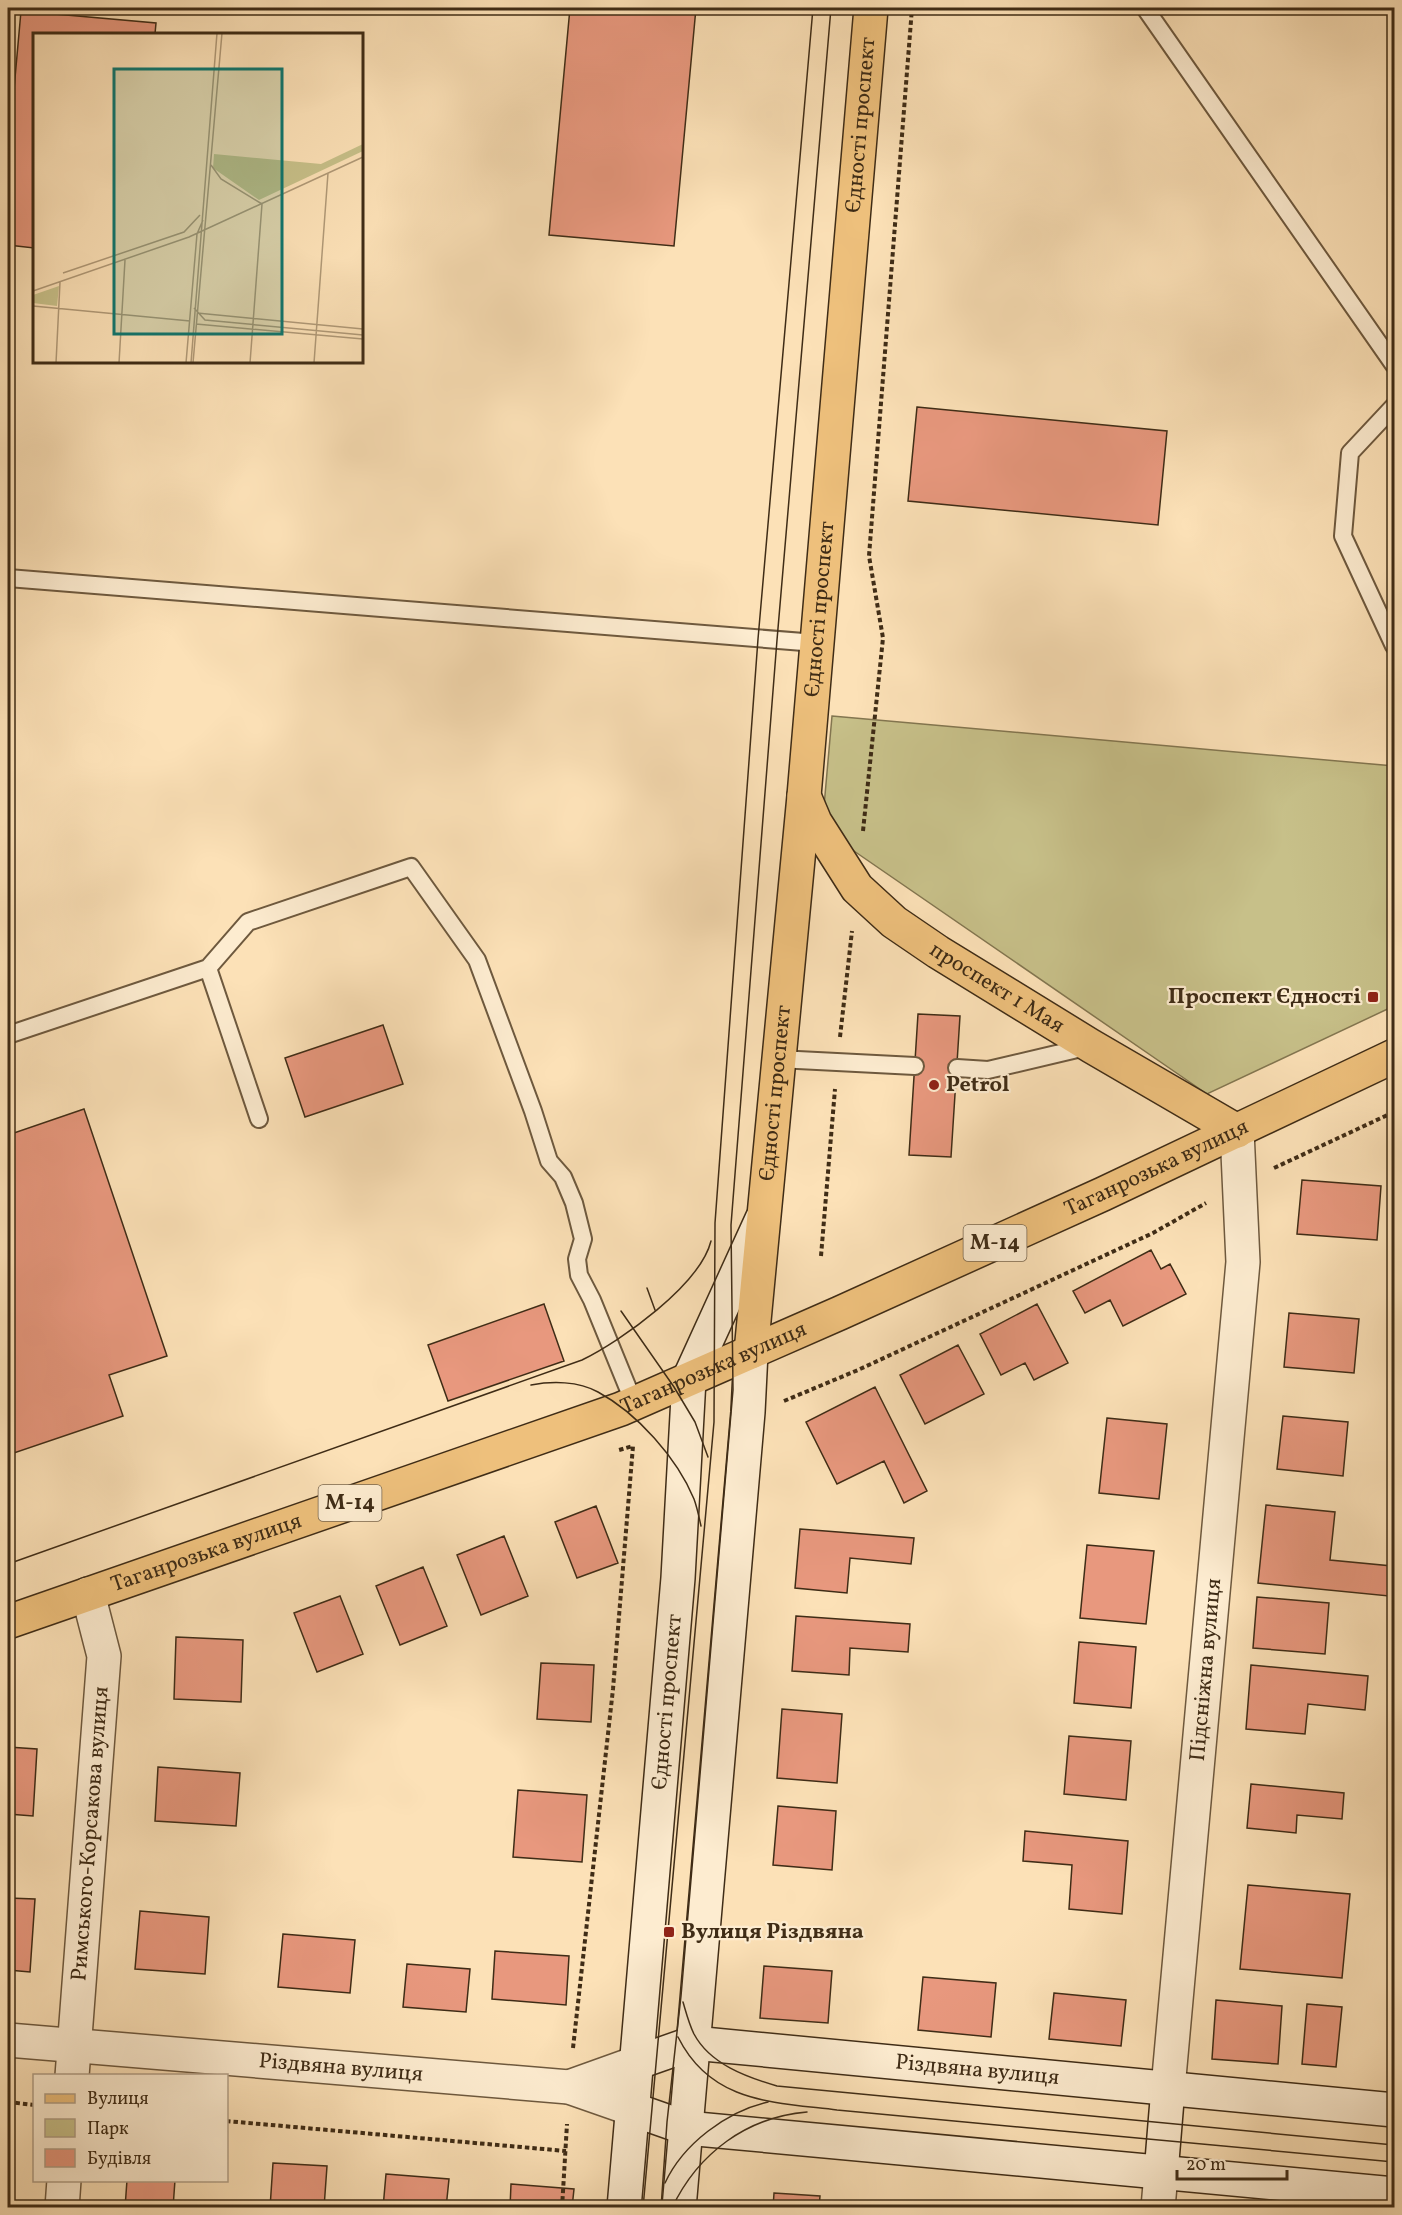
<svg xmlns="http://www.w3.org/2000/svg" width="1402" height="2215" font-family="Vollkorn,serif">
<rect width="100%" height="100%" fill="#fce1b7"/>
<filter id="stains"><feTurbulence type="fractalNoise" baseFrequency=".00333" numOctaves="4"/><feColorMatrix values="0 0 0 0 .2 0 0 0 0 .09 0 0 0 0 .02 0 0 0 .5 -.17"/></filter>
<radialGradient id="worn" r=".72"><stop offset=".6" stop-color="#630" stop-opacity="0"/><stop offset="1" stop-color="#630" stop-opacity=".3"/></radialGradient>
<path fill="#c7c089" stroke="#837650" stroke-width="1.5" d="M832,716L1394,766V1006L1207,1094L822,829Z"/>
<path fill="#e8987e" stroke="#3f2c16" stroke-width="1.5" d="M570,8H696L674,246L549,235Z
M21,11L156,23L155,34H34V248L8,245V156Z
M917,407L1167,431L1158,525L908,501Z
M918,1014L960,1016L951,1157L909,1155Z
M383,1025L403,1084L305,1117L285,1058Z
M84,1109L167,1356L109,1375L123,1416L8,1455V1135Z
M1302,1180L1381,1186L1377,1240L1297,1234Z
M1151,1250L1161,1269L1170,1264L1186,1294L1123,1326L1110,1300L1085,1313L1073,1291Z
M544,1304L564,1361L448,1401L428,1345Z
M1037,1304L1068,1363L1034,1380L1025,1363L1001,1375L980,1334Z
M1289,1313L1359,1319L1354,1373L1284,1367Z
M958,1345L984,1394L925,1424L900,1375Z
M875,1387L927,1491L904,1503L884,1461L837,1484L806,1422Z
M1283,1416L1348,1422L1343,1476L1277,1469Z
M1107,1418L1167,1424L1159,1499L1099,1493Z
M1266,1505L1335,1512L1330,1560L1392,1566L1389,1596L1258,1583Z
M596,1506L618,1563L577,1578L555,1522Z
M800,1529L914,1538L911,1564L850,1558L847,1593L795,1588Z
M504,1536L528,1596L481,1615L457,1555Z
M1087,1545L1154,1551L1146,1624L1080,1618Z
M423,1567L447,1626L400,1645L376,1586Z
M340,1596L363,1654L317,1672L294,1613Z
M1257,1597L1329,1603L1325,1654L1253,1648Z
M796,1616L910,1624L908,1652L850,1648L849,1675L792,1671Z
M176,1637L243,1640L241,1702L174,1699Z
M1079,1642L1136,1647L1131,1708L1074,1703Z
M541,1663L594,1665L591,1722L537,1719Z
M1251,1665L1368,1676L1365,1710L1308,1704L1305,1734L1246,1729Z
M782,1709L842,1714L837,1783L777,1778Z
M1069,1736L1131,1741L1126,1800L1064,1794Z
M8,1747L37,1749L33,1816L8,1814Z
M158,1767L240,1773L236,1826L155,1821Z
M1251,1784L1344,1793L1342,1819L1297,1815L1296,1833L1247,1828Z
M518,1790L587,1795L582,1862L513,1857Z
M778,1806L836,1811L832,1870L773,1865Z
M1025,1831L1128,1841L1122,1914L1069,1909L1072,1865L1023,1861Z
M1248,1885L1350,1894L1342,1978L1240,1969Z
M8,1898L35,1899L30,1972L8,1970Z
M140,1911L209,1917L205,1974L135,1969Z
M283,1934L355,1940L350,1993L278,1987Z
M495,1951L569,1956L566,2005L492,1999Z
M407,1964L470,1969L466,2012L403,2007Z
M764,1966L832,1971L828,2023L760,2018Z
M923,1977L996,1983L991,2037L918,2030Z
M1054,1993L1126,2000L1121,2046L1049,2039Z
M1216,2000L1282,2006L1278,2064L1212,2059Z
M1307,2004L1342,2007L1336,2067L1302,2064Z
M1394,2026V2080L1388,2079Z
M273,2163L327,2166L324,2208H270Z
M386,2174L449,2179L446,2208H383Z
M127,2180H175L173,2208H125Z
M511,2184L574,2189L572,2208H510Z
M774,2193L820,2196L819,2208H773Z"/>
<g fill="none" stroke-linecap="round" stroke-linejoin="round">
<defs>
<path id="lane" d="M1145,8L1394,365
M1394,406L1350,453L1343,536L1394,646
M8,578L816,643
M208,968L259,1119
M8,1035L208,968L248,922L411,867L477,960L533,1111L549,1161L563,1177L574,1203L583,1239L577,1259L579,1275L592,1300L634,1403
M778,1059L915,1066
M957,1068L988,1070L1090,1046"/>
<g id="street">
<path id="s1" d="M8,2040L569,2087L632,2109"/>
<path id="s2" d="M72,2076L104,1656L88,1594"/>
<path d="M569,2087L636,2063"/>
<path id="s3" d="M1168,2088L1243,1262L1237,1131"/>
<path d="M62,2208L64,2180"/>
<path d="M1158,2208L1161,2173"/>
</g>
<g id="secondary">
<path id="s4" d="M636,2063L693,2043L1394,2110"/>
<path d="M632,2109L686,2128L1394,2194"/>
<path d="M1161,2173L1168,2088"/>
<path id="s5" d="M624,2208L678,1578L689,1379L762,1219"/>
<path d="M679,2208L748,1412L751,1352"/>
</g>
<g id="primary">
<path id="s6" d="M804,796L815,822L857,888L894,922L938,952L1091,1046L1237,1131"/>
<path id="s7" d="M751,1352L804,796L871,8"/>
</g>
<g id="highway">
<path id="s8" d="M8,1622L621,1409L840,1313L1103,1194L1394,1056"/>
</g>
</defs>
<use href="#lane" stroke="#6e593e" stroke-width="20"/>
<use href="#street" stroke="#6e593e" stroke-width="36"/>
<use href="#secondary" stroke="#3f2c16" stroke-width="36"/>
<use href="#primary" stroke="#3f2c16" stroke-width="36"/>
<use href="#highway" stroke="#3f2c16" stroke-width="36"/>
<path stroke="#3f2c16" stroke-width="4" stroke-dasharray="4.5 3" stroke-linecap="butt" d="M863,831L883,638L869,556L912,8
M840,1037L852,931
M1274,1168L1394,1112
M821,1256L835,1089
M784,1401L858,1370L1153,1233L1206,1203
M573,2048L613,1689L633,1446L619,1450
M8,2102L34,2105
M226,2121L566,2151
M562,2208L567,2124"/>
<use href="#lane" stroke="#fdecd0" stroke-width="16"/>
<use href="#street" stroke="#fdecd0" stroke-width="33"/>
<use href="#secondary" stroke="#fdecd0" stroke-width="33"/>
<use href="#primary" stroke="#eec07c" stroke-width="33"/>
<use href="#highway" stroke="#eec07c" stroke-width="33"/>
<path stroke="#3f2c16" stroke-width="1.5" d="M647,1288L655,1310
M621,1311L674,1387L695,1422L708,1457
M531,1385C552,1381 578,1381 598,1392C637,1413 677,1458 694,1499C697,1507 699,1517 701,1526
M8,1564L582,1360C621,1341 700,1285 711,1241
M683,2002C686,2012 689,2024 694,2034C710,2064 746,2077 777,2086L1394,2145
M678,2037C711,2103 772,2102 837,2110L1394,2162
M665,2183C683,2144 727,2111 768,2102
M643,2208L714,1422L715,1223L758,639L813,8
M661,2208L667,2122L681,1996L733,1390L731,1225L777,640L831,8
M672,2208C698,2153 747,2117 807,2112"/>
</g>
<g fill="#8f2418" stroke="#fdecd0" stroke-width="2">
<rect x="1367" y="991" width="12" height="12" rx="3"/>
<circle cx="934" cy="1085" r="6"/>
<rect x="663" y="1926" width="12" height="12" rx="3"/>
</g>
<g text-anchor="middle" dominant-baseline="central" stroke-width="4.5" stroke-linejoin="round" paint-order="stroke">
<g fill="#fdecd0" stroke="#78664e" stroke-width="1.5">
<rect x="963.5" y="1225" width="63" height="36" rx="4.5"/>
<rect x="318.5" y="1485" width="63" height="36" rx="4.5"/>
</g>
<g font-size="21" font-weight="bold" fill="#3f2c16">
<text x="995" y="1243">М-14</text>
<text x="350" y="1503">М-14</text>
</g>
<g font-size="22" fill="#3f2c16" stroke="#fdecd0">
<text stroke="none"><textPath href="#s7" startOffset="1232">Єдності проспект</textPath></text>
<text stroke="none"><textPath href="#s7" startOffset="746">Єдності проспект</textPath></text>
<text stroke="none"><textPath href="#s6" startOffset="279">проспект 1 Мая</textPath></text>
<text stroke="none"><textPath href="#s7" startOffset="260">Єдності проспект</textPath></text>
<text stroke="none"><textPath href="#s8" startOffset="1236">Таганрозька вулиця</textPath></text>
<text stroke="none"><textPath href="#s8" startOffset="750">Таганрозька вулиця</textPath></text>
<text stroke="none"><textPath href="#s8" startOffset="210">Таганрозька вулиця</textPath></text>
<text stroke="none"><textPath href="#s3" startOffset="420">Підсніжна вулиця</textPath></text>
<text stroke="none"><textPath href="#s5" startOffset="508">Єдності проспект</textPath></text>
<text stroke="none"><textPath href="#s2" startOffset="243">Римського-Корсакова вулиця</textPath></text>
<text stroke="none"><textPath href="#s1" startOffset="334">Різдвяна вулиця</textPath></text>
<text stroke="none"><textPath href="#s4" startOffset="346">Різдвяна вулиця</textPath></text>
</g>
<g font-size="22" font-weight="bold" fill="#3f2c16" stroke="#fdecd0" text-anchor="start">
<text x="1361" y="997" text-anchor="end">Проспект Єдності</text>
<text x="946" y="1085">Petrol</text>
<text x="681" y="1932">Вулиця Різдвяна</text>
</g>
</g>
<g transform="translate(33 33)">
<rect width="330" height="330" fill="#fce1b7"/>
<path d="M330,111V118L226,167L180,135L181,121L288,131ZM26,253L24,273L0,270V262Z" fill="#c7c089"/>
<path fill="none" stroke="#b09977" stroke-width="1.5" d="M178,132L188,146L229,171M30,240L151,199L167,182M0,258L156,204L330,124M0,273L157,288M161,275L172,287L330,302M164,280L330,296M163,291L330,306M23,330L27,249M86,330L92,227M153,330L164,201L170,187M158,330L184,0M160,330L189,0M217,330L229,171M281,330L295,140"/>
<path fill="#0f766e" fill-opacity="0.15" stroke="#0f766e" stroke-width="3" d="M81,36H249V301H81Z"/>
<rect width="330" height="330" fill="none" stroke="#3f2c16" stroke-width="3"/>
</g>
<rect width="1402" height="2215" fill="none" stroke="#fce1b7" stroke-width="30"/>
<rect x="9" y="9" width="1384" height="2197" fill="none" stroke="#3f2c16" stroke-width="3"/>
<rect x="15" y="15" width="1372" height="2185" fill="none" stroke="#3f2c16" stroke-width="1.5"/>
<rect x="33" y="2074" width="195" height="108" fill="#fdecd0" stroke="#b19f86" stroke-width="1.5"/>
<rect x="45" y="2094" width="30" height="9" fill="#eec07c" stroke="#b19f86" stroke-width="1.5"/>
<text x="87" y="2104" font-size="18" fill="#3f2c16">Вулиця</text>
<rect x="45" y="2119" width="30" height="18" fill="#c7c089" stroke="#b19f86" stroke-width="1.5"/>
<text x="87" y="2134" font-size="18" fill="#3f2c16">Парк</text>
<rect x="45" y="2149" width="30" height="18" fill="#e8987e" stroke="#b19f86" stroke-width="1.5"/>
<text x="87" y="2164" font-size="18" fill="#3f2c16">Будівля</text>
<path d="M1177 2170v9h110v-9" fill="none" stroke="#3f2c16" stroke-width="3"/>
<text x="1186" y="2170" font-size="18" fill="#3f2c16" stroke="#fdecd0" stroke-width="4.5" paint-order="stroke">20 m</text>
<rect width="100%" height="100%" filter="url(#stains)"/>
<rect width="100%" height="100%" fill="url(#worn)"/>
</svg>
